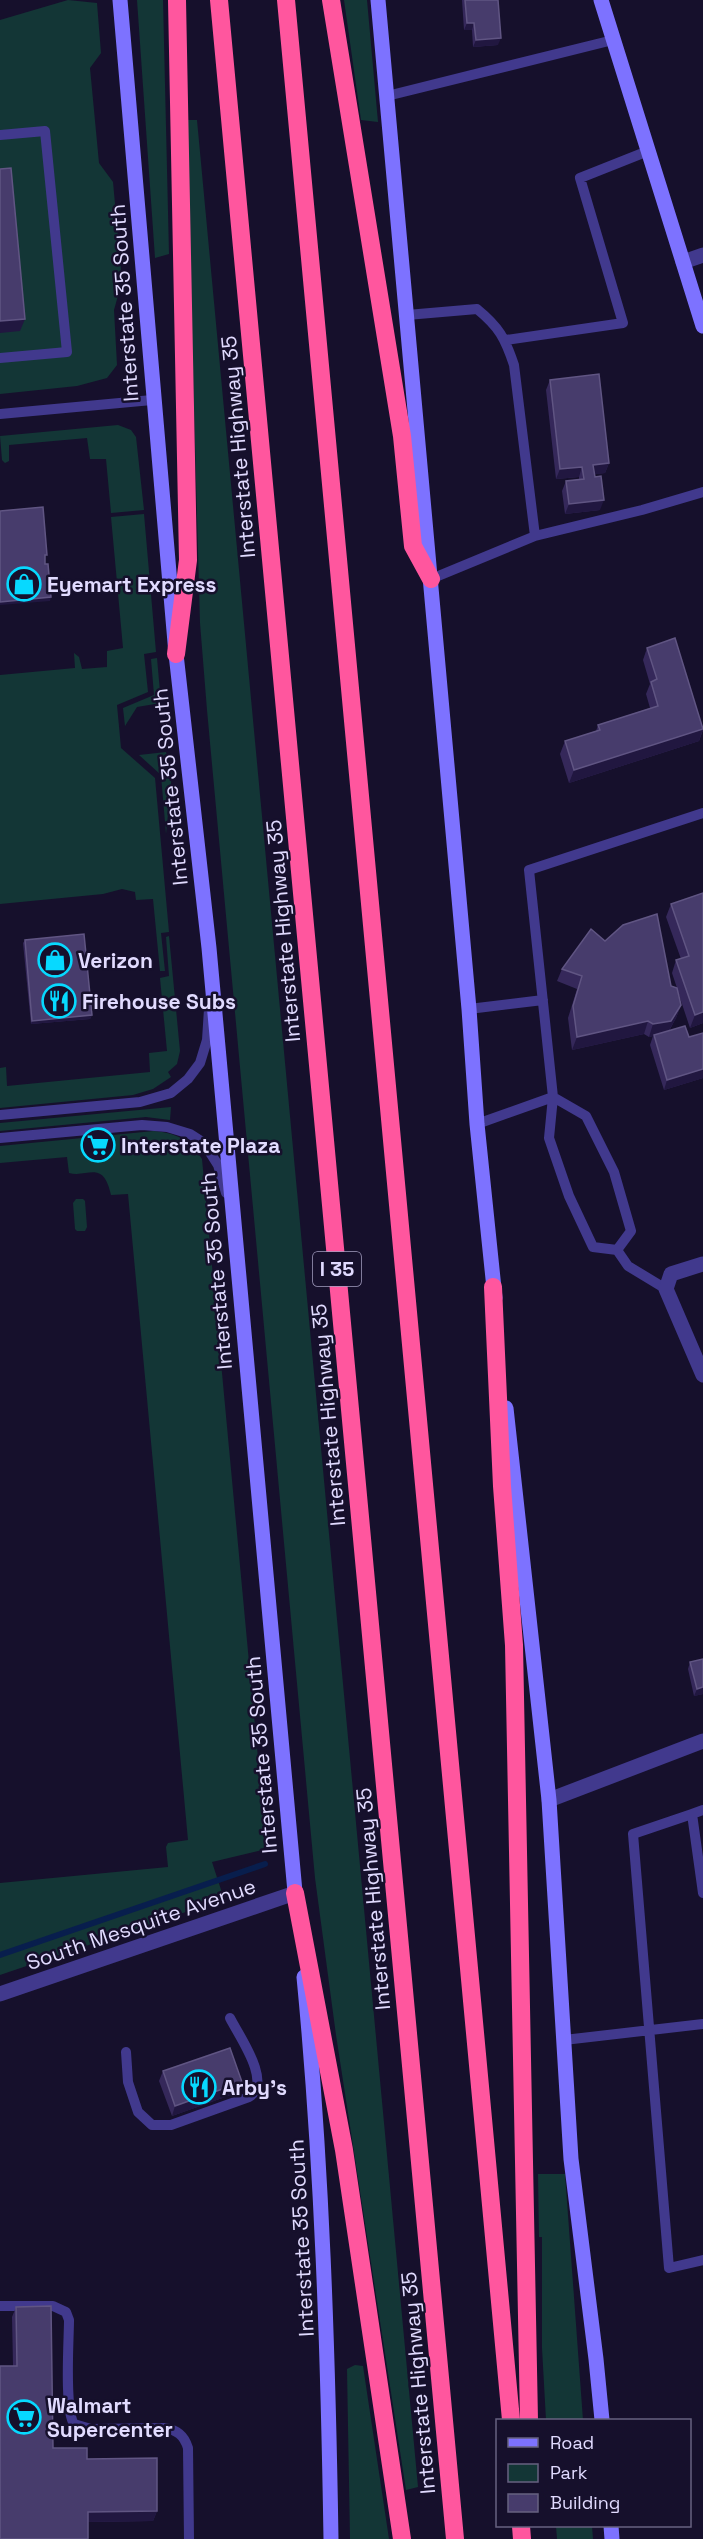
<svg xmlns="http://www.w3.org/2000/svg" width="703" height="2539" font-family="'Space Grotesk',sans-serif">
<rect width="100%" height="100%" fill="#16102c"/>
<path fill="#133636" d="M68,0L97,3L101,53L90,68L99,163L113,182L122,281L114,310L117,365L107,378L77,386L0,394V20Z
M137,0H163L169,254L155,258Z
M344,0H367L378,122L361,120Z
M186,120H197L418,2487L406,2490L336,2035L315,1878L207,710L200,623Z
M118,425L131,430L136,437L144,510L111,513L106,459H90L87,438L9,445V461L5,463L2,460L0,436Z
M144,514L156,652L144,654L148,692L117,705L121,748L155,778L169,932L161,933L165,971H160L153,899L136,900L135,892L122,889L103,894L0,904V675L75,668L74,653L79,657L82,669L107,667V651L123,648L111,517Z
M157,658L161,703L137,707L125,726L123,708L154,695L151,659Z
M166,752L172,773L166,834L161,775L139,755Z
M169,936L180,1051L177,1064L168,1072L171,1077L153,1089L133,1095L0,1108V1068L6,1067L7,1086L150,1072L149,1053L167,1051L160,978L169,976L166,937Z
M171,1107L170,1120L146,1117L0,1131V1123Z
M154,1131C176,1133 190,1140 202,1159L266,1844L262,1850L212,1862L224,1899L0,1975V1883L168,1867L166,1847L168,1843L188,1840L128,1194L111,1195C103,1159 88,1178 69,1173L67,1157L0,1163V1146Z
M76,1199H83L85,1201L87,1227L85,1231H77L75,1229L73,1203Z
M538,2174H565L583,2420H546L542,2348V2237H539Z
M355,2365L363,2366L389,2539H350L347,2369Z
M556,2526H592L593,2539H557Z"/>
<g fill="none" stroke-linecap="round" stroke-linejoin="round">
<path stroke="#081e4d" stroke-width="6" d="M0,1955L265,1864"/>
<path stroke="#41398d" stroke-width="10" d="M387,96L613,40
M0,135L45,131L67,352L0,358
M407,315L477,309C499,327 505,338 514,365L535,536
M506,340L623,323L580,178L648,151
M0,414L152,400
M431,579L535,536L642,510L703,492
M469,1009L543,1000
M0,1115L140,1102L171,1093L188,1079L200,1063L207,1040L209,1009
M477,1124L553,1097L586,1116L614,1172L631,1231L617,1250L593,1247L569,1196L549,1138L553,1097L529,870L703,813
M0,1138L142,1125L167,1127L190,1134L204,1143L218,1165L226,1193
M617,1250L628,1266L666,1289
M703,1810L692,1814L703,1893
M692,1814L633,1834L669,2268L703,2260
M564,2040L703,2024
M126,2052L128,2082L138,2112L152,2125H171L249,2097C273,2083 239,2036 230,2018
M0,2306H53L66,2312L69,2320C69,2340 64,2409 74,2424L91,2429L164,2428C177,2430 184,2435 188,2448L189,2539"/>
<path stroke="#41398d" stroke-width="15" d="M683,262L703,255
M703,1264L671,1274L666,1289L703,1375
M549,1800L703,1741
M0,1994L295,1893"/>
<path stroke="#7d72ff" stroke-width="15" d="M120,0L176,654L209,948L296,1903
M378,0L469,1009L477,1124L495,1298
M601,0L703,326
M506,1408L549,1800L571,2159L596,2359L602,2420
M304,1977C322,2164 328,2351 331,2539
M611,2526L612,2539"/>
<path stroke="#ff569e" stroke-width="18" d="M219,0L455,2539
M286,0L511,2420
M331,0L402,436L413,546L431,579
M176,654L188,560L177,0
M493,1287L502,1486L514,1645L529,2420
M295,1893L344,2150L402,2539
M521,2526L522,2539"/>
</g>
<path fill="#35285a" d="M462,0H498V45L473,47L472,30H464Z
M550,380L609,463L605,473L594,474L600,510L565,514L562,491L566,481L579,479V477L556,479L546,390Z
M647,648L703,727V730L699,741L569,783L560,754L565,741L596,731L598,725L650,708L646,694L650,684L643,660Z
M703,893V1023L690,1028L677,989L681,1005L676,1018L669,1031L689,1037L703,1033V1078L664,1090L650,1045L653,1036L649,1037L644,1034L572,1050L568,1018L577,989L557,981L562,969L605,941L671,986L677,988L672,973L676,960L681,959L666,917L671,904Z
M25,940L92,1015L90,1019L31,1024L23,943Z
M703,1659V1694L694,1696L688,1669L690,1662Z
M163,2071L242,2082L239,2092L172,2116L159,2081Z
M16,2307L53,2448L87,2459L157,2511L153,2521L88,2522L13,2366L12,2317Z"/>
<path fill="#211740" d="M467,23H474L472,30H464Z
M501,38L498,45L473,47L476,40Z
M25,319L20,331L0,333V321Z
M609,463L605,473L589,475L593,465Z
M582,467L579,477L556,479L560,469Z
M604,500L600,510L565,514L569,504Z
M51,597L50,601L0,605V602Z
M703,729L699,741L569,783L574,770Z
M681,1005L676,1018L667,1034L649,1037L653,1024Z
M703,1012V1023L690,1028L695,1015Z
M92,1015L90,1019L31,1024L32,1021Z
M648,1021L644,1034L572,1050L577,1037Z
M703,1069V1078L664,1090L667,1080Z
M703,1687V1694L694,1696L697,1689Z
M242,2082L239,2092L172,2116L175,2106Z
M157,2511L153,2521L84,2522L88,2512Z"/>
<path fill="#473c6c" stroke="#605583" stroke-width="1.5" d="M465,0H498L501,38L476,40L474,23H467Z
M11,168L25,319L0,321V169Z
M599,374L609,463L593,465L595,477L601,476L604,500L569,504L566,481L584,479L582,467L560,469L550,380Z
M43,507L47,555H45V564H48L51,597L0,602V511Z
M675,638L703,729L574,770L565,741L600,730L598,725L658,706L651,682L657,679L647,648Z
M703,893V1012L695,1015L676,960L689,956L671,904Z
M657,914L671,986L677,988L681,1005L671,1021L653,1024L648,1021L577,1037L573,1006L582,976L562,969L591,929L605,941L623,925Z
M84,934L92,1015L32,1021L25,940Z
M685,1026L689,1037L703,1033V1069L667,1080L654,1035Z
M703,1659V1687L697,1689L690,1662Z
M230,2048L242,2082L175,2106L163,2071Z
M51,2306L53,2448H87V2459L157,2458V2511L88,2512V2539H0V2366H17L16,2307Z"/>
<defs>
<symbol id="shop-ring" viewBox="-11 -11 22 22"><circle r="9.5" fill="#16102c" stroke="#07d9ff" stroke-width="1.5"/><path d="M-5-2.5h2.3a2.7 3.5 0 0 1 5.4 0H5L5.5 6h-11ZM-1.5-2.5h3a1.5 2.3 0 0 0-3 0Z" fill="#07d9ff"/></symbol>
<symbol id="restaurant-ring" viewBox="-11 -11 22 22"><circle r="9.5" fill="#16102c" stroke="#07d9ff" stroke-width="1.5"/><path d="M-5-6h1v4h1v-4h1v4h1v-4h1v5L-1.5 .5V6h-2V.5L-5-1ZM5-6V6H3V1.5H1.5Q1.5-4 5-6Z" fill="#07d9ff"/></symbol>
<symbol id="supermarket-ring" viewBox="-11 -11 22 22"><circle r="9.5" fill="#16102c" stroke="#07d9ff" stroke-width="1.5"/><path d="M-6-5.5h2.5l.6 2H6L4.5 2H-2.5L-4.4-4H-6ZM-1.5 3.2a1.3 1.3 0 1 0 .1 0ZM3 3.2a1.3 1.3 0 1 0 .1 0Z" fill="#07d9ff"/></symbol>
</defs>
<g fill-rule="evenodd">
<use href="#shop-ring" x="5" y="565" width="38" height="38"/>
<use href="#shop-ring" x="36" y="941" width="38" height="38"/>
<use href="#restaurant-ring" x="40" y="982" width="38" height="38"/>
<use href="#supermarket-ring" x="79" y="1126" width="38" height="38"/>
<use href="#restaurant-ring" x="180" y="2068" width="38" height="38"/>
<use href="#supermarket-ring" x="5" y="2398" width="38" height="38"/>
</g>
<g text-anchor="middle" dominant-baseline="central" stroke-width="5" stroke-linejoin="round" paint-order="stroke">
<rect fill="#16102c" stroke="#a49ec0" stroke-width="1.5" x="313" y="1252" width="48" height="34" rx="4.5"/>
<g font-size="20" font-weight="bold" fill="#e1dbff">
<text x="337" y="1269">I 35</text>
</g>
<g font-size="21" fill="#e1dbff" stroke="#16102c">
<text transform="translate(124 303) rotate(-94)">Interstate 35 South</text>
<text transform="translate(238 447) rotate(-95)">Interstate Highway 35</text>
<text transform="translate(170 787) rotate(-96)">Interstate 35 South</text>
<text transform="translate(283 931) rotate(-95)">Interstate Highway 35</text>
<text transform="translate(216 1271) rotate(-95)">Interstate 35 South</text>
<text transform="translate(328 1415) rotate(-95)">Interstate Highway 35</text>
<text transform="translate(261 1755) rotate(-95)">Interstate 35 South</text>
<text transform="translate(373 1899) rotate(-95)">Interstate Highway 35</text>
<text transform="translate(141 1924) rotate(-19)">South Mesquite Avenue</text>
<text transform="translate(301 2238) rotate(-93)">Interstate 35 South</text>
<text transform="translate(418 2383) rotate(-95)">Interstate Highway 35</text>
</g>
<g font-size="21" font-weight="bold" fill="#e1dbff" stroke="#16102c" text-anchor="start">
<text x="47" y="584">Eyemart Express</text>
<text x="78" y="960">Verizon</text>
<text x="82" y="1001">Firehouse Subs</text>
<text x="121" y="1145">Interstate Plaza</text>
<text x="222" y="2087">Arby's</text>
<text x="47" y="2405">Walmart<tspan x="47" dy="24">Supercenter</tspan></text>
</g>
</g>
<rect x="496" y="2419" width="195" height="108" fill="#16102c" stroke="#676180" stroke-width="1.5"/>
<rect x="508" y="2438" width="30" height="9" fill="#7d72ff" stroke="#676180" stroke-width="1.5"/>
<text x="550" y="2449" font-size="18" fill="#e1dbff">Road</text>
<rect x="508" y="2464" width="30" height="18" fill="#133636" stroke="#676180" stroke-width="1.5"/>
<text x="550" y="2479" font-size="18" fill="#e1dbff">Park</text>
<rect x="508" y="2494" width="30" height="18" fill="#473c6c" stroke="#676180" stroke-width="1.5"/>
<text x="550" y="2509" font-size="18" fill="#e1dbff">Building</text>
</svg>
